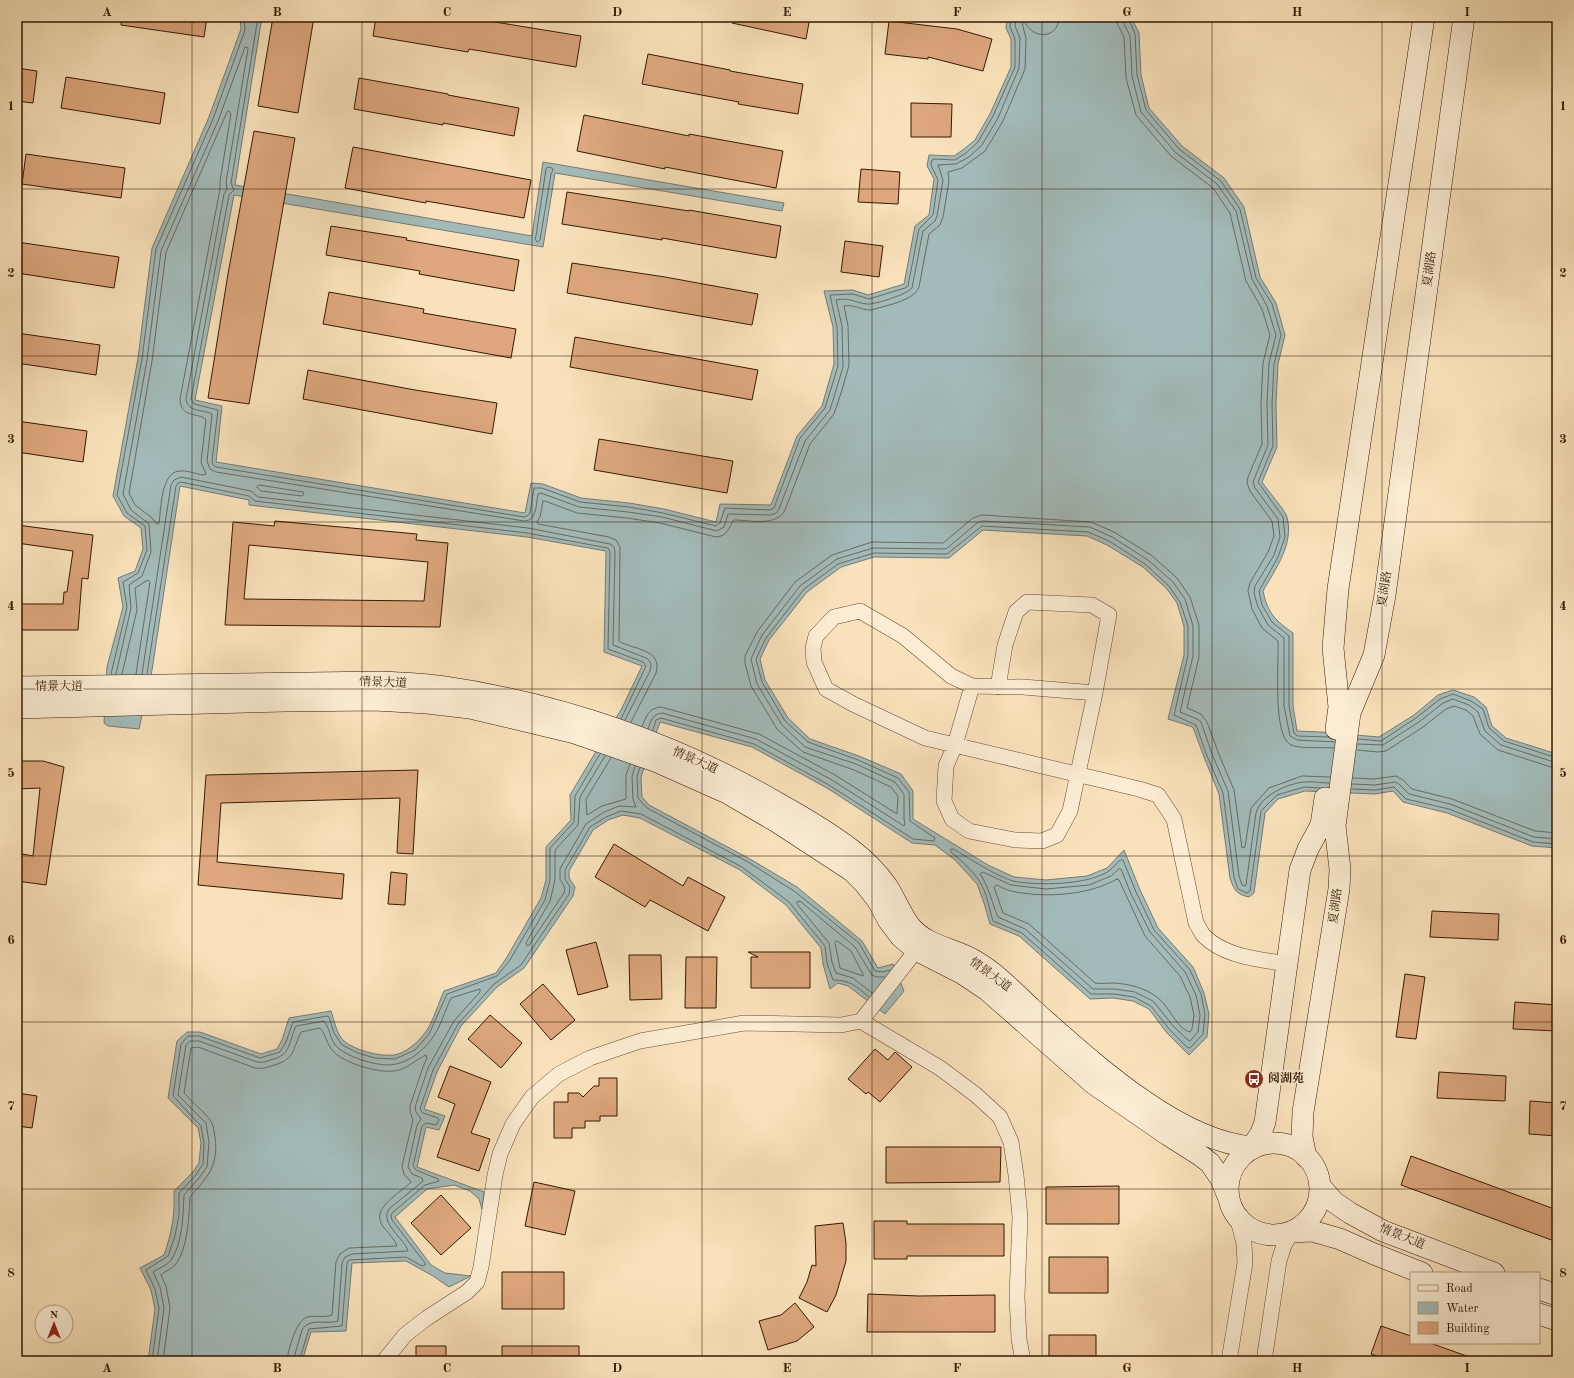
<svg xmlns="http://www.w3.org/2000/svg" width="1574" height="1378" font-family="'Old Standard TT','Noto Serif SC',serif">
<rect width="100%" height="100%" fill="#f9e2bb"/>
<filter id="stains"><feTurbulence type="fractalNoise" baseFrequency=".005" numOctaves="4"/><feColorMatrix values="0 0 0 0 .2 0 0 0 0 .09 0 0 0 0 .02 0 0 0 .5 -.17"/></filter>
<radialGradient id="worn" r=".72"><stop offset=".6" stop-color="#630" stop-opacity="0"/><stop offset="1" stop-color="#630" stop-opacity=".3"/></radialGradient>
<path fill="#a2bbba" stroke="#767a71" d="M240,17H262L235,185L532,236L543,162L784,203L782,211L555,173L543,247L234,195L195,400L222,406L216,462L525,513L531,483L543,484L581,498L629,503L664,509L716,522L720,504L771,505L797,436L822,406L834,364L833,327L824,291L853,290L868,295L904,284L915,226L929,215L934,179L927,166L929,155L954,156L964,149L975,140L990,114L1011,67V39L1006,28L1007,17H1027L1043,19L1046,17H1131L1139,33L1141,75L1149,108L1182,146L1224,178L1244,207L1260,277L1276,303L1285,335L1278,364L1276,404L1277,447L1262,482C1267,490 1285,510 1287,517C1294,544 1276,568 1263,591C1268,614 1275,620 1293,633V706L1297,731L1320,732L1379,737L1414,715L1438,695L1453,690L1474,697L1486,707L1492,726L1506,738L1557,754V848L1532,846L1447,813L1403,802L1393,791L1375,794L1305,791L1278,799L1265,813L1254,893L1249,897C1236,894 1234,890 1230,878L1219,794L1204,757L1193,727L1168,719L1184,655V626L1177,603L1167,589L1143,567L1107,545L1087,536L983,530L949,558L874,557L841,567L807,592L769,640L760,659L765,680L788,718L810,739L859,756L901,774L913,791V819L988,865L1014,877L1046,880L1087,876L1107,868L1124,850L1140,890L1158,928L1193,967L1204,993L1209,1014L1207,1037L1189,1055L1167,1033L1149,1009L1133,1001L1113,998L1090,999L1019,936L990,924L984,903L977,884L955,860L935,845L912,843L827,788L752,747L660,722L641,777L642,797L649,805L750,859L797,887L862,941L878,968L893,964L904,991L885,1014L848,986L838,983L830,989L823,964L821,948L786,905L740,870L640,818L623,815L608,820L593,830L569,871V878L575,887L573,896L524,968L497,987L461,1026L437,1072L424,1109L445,1116L439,1130L426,1127L417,1167L484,1192L482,1209L479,1199L470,1191L454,1185L427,1189L395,1217L431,1265L445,1273L471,1276L449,1287L433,1276L406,1261L352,1263L346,1331L311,1332L302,1361H148L155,1309L151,1290L140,1268L164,1255C172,1232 175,1215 174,1191L193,1172L199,1163L201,1143L198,1128L168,1098L177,1041L187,1032H200L261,1054L277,1049L282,1040L289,1018L331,1011C334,1020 337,1035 344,1041C354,1050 380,1057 394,1055C406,1053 418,1042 425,1033C432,1024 439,1002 444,991L496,973L507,957L541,898L546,880V847L571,820L570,795L622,708L642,666L604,652L606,551L527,537L249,505V500L180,486L152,670L139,729L108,726L104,723L107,667L123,607L118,578L135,571L143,549L141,528L124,516L113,496L138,358L152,248L209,117L241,29Z"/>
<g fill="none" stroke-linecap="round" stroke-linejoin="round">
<path stroke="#6a6a5e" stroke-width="1" d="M258,17L231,183L234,190L229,195L191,399L194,404L218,410L212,461L213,465L216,467L524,517L527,516L530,513L534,488H542L580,502L629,507L663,513L716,526L720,523L725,508L770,510L774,508L800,438L825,408L838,366L837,327L830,295L853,294L869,299L905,288L908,286L919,229L933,215L938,180L931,165L932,160L934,159L955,160L966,153L978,142L993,116L1015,67V39L1010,27L1011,17
M1117,17V23L1124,37L1126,78L1136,115L1171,156L1213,188L1230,213L1246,281L1262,309L1270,335L1263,363L1261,404L1262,444L1248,477L1247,483L1250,491L1272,521L1274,536L1268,552L1250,583L1248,591L1252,609L1262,628L1278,641C1279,661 1272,736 1291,745C1299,749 1324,747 1334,748
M1123,17V22L1130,36L1132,76L1141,112L1175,152L1217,184L1236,211L1252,279L1267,306L1276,335L1269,363L1267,404L1268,445L1253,482L1255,488L1278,519L1280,537L1274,555L1255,586L1254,593L1258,607L1268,625L1284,638V706L1290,736L1297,740L1335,742
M1128,17L1135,34L1137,75L1146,110L1179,149L1221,181L1240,209L1256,278L1272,304L1281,335L1274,364L1272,404L1273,446L1258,482L1283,517L1285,537L1278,557L1259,591L1262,605L1272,622L1289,636V706L1294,733L1297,736L1328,737
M229,111L231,114L220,181V189L180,399C181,418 195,412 206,419L201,462L206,474L203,475C196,474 187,470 179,471C161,473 161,509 159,523L157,524L151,517L135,505L129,493L152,361L166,252L227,112Z
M548,167L552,168L553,170L551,174L540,240L537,242L535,239L536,236L546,169Z
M259,485L303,492L304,494L302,496L261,491L257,487Z
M111,674L127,607L123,582L138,573L147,550L145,526L127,513L117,495L142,359L156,249L213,119L245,30L244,17
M116,674L131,608L129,585L142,576L151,552L149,524L131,510L123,494L147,360L161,251L218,121L245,47H247L248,49L226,182L227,189L224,194L186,399C188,413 203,409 212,414L207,461L210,469L216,472L524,521C537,521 536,504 538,494L541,493L579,507L628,512L662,517L717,531L724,527L728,514L771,515L776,513L779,509L805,441L830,410L843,367L842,326L836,300C850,297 855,303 867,304C875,305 907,294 912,288L923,231L935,221L937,216L943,180L938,165L956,164L969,157L982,145L998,118L1019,68L1020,38L1015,26L1016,17
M122,674L137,610L135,588L148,580L150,582L136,674
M142,674L171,485L174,480L181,477L251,491L258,497L528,528L610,544L614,547L615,552L613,645L646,658C651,661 652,665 650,671L625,720
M147,674L176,486L178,483L181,482L249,496L255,501L527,533L608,548L610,552L608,649L643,662L646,666L621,719
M631,722L656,673C663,648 632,650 619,641L620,547L616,540L609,537L538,524L537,522L540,517L543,501H545L577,513L627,518L660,523L716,537C728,536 728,528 734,520C749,520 777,527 785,510L810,444L834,414L842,390L849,365L848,326L844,306C853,304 861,310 871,310C884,306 914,301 919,287L929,234L940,225L943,217L949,181L948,172L962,168L985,151L1003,121L1025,69L1026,38L1022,23L1025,22C1033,40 1059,39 1059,17
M642,727C646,716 649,708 661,707L759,734L835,775L897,814L898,796L891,787L854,770L803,752L777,729L751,686L745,663V656L757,632L795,582L832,555L872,542L943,543L973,518L982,515L1091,522L1114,532L1151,555L1177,578L1190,597L1199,625V657L1187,708L1201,714L1207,722L1218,752L1234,790L1242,848L1245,847L1251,808L1269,788L1302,776L1330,777
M648,729C651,721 652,714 662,713L756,739L832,780L904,826L905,824L904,819V794L895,782L856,764L805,747L782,725L757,684L751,659L762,635L800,586L837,559L873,548L946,549L977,523L982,521L1090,527L1112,537L1148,560L1173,582L1185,599L1193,626V656L1180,712L1197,719L1201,722L1212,754L1228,791L1239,876L1242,885L1245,886L1246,885L1256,813C1261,795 1287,784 1304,782C1312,781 1321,783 1329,783
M653,730L656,720L661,718L754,744L829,785L913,839L934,841L935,838L910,821L909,792L898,778L858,760L808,742L785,721L762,682L756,659L766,638L804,589L838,564L874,553L947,554L982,526L1088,532L1109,541L1145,564L1169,586L1180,602L1188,626V655L1174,715L1196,725L1207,756L1223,793L1234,877L1238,889L1247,893L1250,891L1261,811L1277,795L1304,787L1320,788
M1358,739L1381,741L1416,718L1440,699L1453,694L1471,701L1483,709L1489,728L1504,741L1557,758
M1357,744L1383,745L1419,722L1443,703L1453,699L1469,705L1478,712L1485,731L1501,745L1557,763
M1357,750L1378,752L1386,751L1423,727L1446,709L1454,706L1466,710L1473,716L1480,734L1498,750L1557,769
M605,756L580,797L578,825L555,850V880L550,901L526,943L527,946L529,945L564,893L565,888L560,879V869L586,824L604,812L619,806L636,807L633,799L632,777L635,766
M611,758L586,799L587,815L602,806L626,799V775L630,764
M640,768L637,776L638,798L647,808L748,862L794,891L859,943L875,971L883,972L890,970
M1353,778L1374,779L1396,776L1403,780L1412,789L1452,799L1535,831L1557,833
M1352,784L1375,785L1395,782L1399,784L1409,794L1450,804L1534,837L1557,839
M1351,789L1375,790L1394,787L1406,799L1449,809L1533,842L1557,844
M951,849H953C969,858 996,876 1013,881C1036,886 1089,885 1109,871C1113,868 1117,863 1120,860H1123L1136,892L1154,930L1190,970L1201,994L1205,1014L1203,1034L1190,1048H1188L1170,1030L1151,1006L1134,997L1114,994H1091L1022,933L993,921C989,908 987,893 980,882C973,871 961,860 951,852Z
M1119,869H1121L1131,894L1150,932L1185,972L1196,995L1200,1015L1198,1032L1190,1041L1188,1040L1174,1027L1153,1001L1135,992L1115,989H1093L1025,929L998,917C992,903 989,887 980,874L983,872L1011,885L1046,889L1089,885L1111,876Z
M1117,879L1119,880L1145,936L1180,976L1190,997L1194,1015L1192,1029L1190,1032C1177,1029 1169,1006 1158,998C1146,988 1129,984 1114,983C1108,983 1101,984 1095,983L1029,924L1003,913L994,887L997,885C1001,887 1006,890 1011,891C1043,898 1088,896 1117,879Z
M837,941L851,951L863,974V976L840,968L835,943Z
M872,993L853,978L836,973L832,962L829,943L797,904V902L800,901L855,947L872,975L877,977H885
M152,1361L159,1308L155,1289L146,1270L168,1256L175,1236L179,1215V1193L196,1175L203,1164L204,1143L201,1126L173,1096L181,1044L188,1036H199L260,1058L280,1052L286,1042L293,1022L327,1016L329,1017L334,1033L342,1045L358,1053L375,1058L395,1059L415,1050L429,1034L447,994L497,976L510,960L545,900L550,880V848L574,822L575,796L600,754
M157,1361L164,1308L160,1287L153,1272C158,1268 167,1266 171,1260C183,1243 183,1214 184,1195L199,1178L207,1167L209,1142L206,1123L178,1095L186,1045L190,1041H199L257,1062C262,1063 266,1062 270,1060C292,1055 288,1043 296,1026L324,1021C330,1028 330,1041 338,1048C350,1058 381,1068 396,1064C411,1061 425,1049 433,1037C441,1026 445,1010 451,998L480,989V992L454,1021L428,1068L415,1107L416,1112L421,1119L417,1125L408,1167L412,1174L422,1178L423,1181L389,1209C379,1223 405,1239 408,1251L352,1254L345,1257L342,1263L338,1321C327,1325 309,1317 302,1330L293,1361
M163,1361L170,1308L166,1286L161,1275C165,1271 172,1269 176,1264C188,1247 189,1217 190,1197C207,1177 219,1167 215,1137C214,1132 214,1125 210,1120C203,1110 192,1103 184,1093L191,1048L198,1047L255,1068C261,1069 266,1068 271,1066C295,1060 292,1051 301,1032L320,1028C326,1034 327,1046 334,1052C346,1064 382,1075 399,1070C409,1067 417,1059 426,1055L427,1058L423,1067L410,1106V1112L413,1120L402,1166L404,1174L411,1182C401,1193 371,1207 382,1225C387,1232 394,1238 397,1246L349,1248L340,1254L336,1262L332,1315C325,1318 315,1315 307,1317C296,1321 288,1350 287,1361
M299,1361L309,1329L342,1326L347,1263L349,1260L406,1257L422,1266L425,1265V1263L392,1220L391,1216L392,1213L425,1185L439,1181L438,1179L416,1170L413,1166L422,1126L426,1123L436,1125L439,1120L438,1118L423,1113L420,1109L433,1070L458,1024L494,984L521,965L569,894L570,887L565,879V870L590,827L606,817L621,811L641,814L742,867L789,902L825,946L827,963L833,980C850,980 856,986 869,997"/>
</g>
<path fill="#dea77e" stroke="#331903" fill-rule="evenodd" d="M122,17H207L204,37L121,25Z
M273,17H314L298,113L258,106Z
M376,17H464L581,36L576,67L469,49L468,52L373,36Z
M733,17H810L806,39L732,23Z
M889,21L957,29L992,39L983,71L928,57V59L885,54Z
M648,54L730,70V71L803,84L798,114L738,104L739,102L642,84Z
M17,68L37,71L33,103L17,101Z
M66,77L165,93L160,124L61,108Z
M359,78L448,94V95L519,108L514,136L443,123V125L354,109Z
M911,103L952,104L951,137H911Z
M584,115L689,136V134L783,151L776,188L665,167V169L577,151Z
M254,131L295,138L249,404L208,398L228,274Z
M353,147L531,180L524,218L426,201V203L345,188Z
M26,154L125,168L121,198L22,184Z
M861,169L900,172L898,204L858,202Z
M567,192L689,211V210L781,226L776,258L662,238V240L562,224Z
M331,226L407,238L406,240L519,260L514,291L419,274L420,271L326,255Z
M845,241L883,246L879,277L841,272Z
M17,242L119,257L114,288L17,273Z
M572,263L665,277L758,294L752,325L567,293Z
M329,292L424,309L423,313L516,329L511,358L323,324Z
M17,333L100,345L96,375L17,363Z
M575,337L758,370L752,400L570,367Z
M308,370L415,390L497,403L492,434L303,399Z
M17,421L87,431L83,462L17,452Z
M599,439L733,461L727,493L594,470Z
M275,521L417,534L416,540L448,543L440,627L225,625L233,522L274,526ZM249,545L428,562L424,601L244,599Z
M17,525L93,535L88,579L82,578L78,630H17V604H63L64,592H67L73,551L17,543Z
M17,761H43L64,767L46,885L17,881V853L33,856L40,788L17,789Z
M418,770L413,854L397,853L400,798L221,803L217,862L344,874L342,899L198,885L206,775Z
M614,844L683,886L688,877L725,897L708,931L650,900L645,907L595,877Z
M391,872L407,874L405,905L388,904Z
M1432,911L1499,914L1498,940L1430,937Z
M596,942L608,987L578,995L566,950Z
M748,952H810V988H751V957H758Z
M629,955H661L662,999L630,1000Z
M686,957H717L716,1008H685Z
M1405,974L1425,977L1416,1039L1396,1037Z
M543,984L575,1020L551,1040L520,1004Z
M1515,1002L1557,1005V1031L1513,1029Z
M490,1015L522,1043L501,1068L468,1039Z
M875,1049L888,1060L895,1052L912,1067L880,1102L868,1092L866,1094L848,1079Z
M450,1066L491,1082L471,1133L490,1139L479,1171L437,1157L455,1104L438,1097Z
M1439,1072L1506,1076L1505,1101L1437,1098Z
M599,1078H617V1116H600V1121H585V1128H572V1138H554V1102H568V1093H579L583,1097L594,1086H599Z
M17,1093L37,1096L32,1128L17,1126Z
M1530,1101L1557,1103V1136L1529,1134Z
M886,1147H1001L1000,1182L886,1183Z
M1411,1156L1557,1210V1242L1401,1185Z
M534,1182L575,1191L565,1235L525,1226Z
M1119,1186V1224H1046V1187Z
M441,1195L471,1228L441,1255L411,1223Z
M874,1221H907V1224H1004V1256H907V1259H874Z
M843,1223L846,1243V1261L836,1295L827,1312L799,1298L807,1282L812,1265L816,1266L815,1226Z
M1049,1257H1108V1293H1049Z
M502,1272H564V1309H502Z
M868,1294L919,1296L995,1295V1332H867Z
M795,1303L814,1327L797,1341L768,1350L759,1321L781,1315Z
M1381,1326L1411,1336V1343H1430L1475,1359V1361H1391L1371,1354Z
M1049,1335H1096V1361H1049Z
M416,1346H446V1361H416Z
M502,1346H579V1361H502Z"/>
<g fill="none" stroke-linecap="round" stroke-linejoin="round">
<defs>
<path id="street" d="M972,686L955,745L946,766L944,801L952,819L969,831L1015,840L1042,841L1057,835L1070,811L1095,693L1109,615L1092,605L1027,602L1016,612L1005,645L998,687
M1095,693L1023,687L972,686L951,676L903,636L860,611L834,617L816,636L813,648L814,662L826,689L853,704L925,738L1139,789L1158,795L1174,819L1196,923C1199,927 1201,933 1204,936C1225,957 1259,959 1287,964
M861,1021L940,1068L976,1095L1000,1117L1011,1142L1016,1175L1020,1217L1017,1297L1019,1339L1023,1361
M384,1361L405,1335L427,1318L467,1292L477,1282L481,1267L495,1175L500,1154L513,1124L532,1097L559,1074L590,1058L640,1041L744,1023L841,1025L861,1021L922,943
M1229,1361L1245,1263L1244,1243L1238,1220
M1264,1361L1279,1261L1284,1245L1292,1232"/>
<path id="secondary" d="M17,687L382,682C401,683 420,683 438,686C558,703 674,743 778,803C803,817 829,832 852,850C865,860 877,872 887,886C895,898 901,914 910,926C927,947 955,948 977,962C997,974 1014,992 1031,1008C1087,1057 1175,1141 1252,1147
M17,708L285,701L375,700L427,703L470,708L575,733L655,761L727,793L777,822L852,871L865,884L878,901L888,920L900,936L916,950L963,974L987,990L1094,1084L1168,1135L1201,1156L1210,1163L1221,1179L1229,1199
M1336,729L1339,707L1333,648L1338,589L1424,17
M1228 1189a46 46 0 1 1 92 0a46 46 0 1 1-92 0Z
M1252,1147L1261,1133L1265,1122L1300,870L1308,849L1321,825L1325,798
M1306,1157L1302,1137L1303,1112L1339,889L1340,869L1335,826L1350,713L1374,655L1385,595L1464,17
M1320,1186L1334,1202L1350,1213L1383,1231L1494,1273
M1292,1232L1312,1231L1340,1239L1374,1254L1422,1273
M1539,1289L1557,1295
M1539,1314L1557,1320"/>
</defs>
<use href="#street" stroke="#644b31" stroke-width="16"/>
<use href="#secondary" stroke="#331903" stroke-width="22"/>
<use href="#street" stroke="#fbecd3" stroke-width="15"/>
<use href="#secondary" stroke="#fbecd3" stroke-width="21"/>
</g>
<path fill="none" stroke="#331903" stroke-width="1" stroke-opacity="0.55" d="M192,17V1361M362,17V1361M532,17V1361M702,17V1361M872,17V1361M1042,17V1361M1212,17V1361M1382,17V1361M17,189H1557M17,356H1557M17,522H1557M17,689H1557M17,856H1557M17,1022H1557M17,1189H1557"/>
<defs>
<symbol id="bus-disc" viewBox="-11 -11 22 22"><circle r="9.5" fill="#8f2418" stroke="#fbecd3"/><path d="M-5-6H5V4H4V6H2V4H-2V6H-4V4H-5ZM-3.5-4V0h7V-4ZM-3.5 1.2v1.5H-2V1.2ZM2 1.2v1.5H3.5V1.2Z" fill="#fff"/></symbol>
</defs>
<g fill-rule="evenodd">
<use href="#bus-disc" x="1243" y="1068" width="22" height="22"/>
</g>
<g text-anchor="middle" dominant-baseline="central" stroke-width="3.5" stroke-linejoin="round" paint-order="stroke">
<g font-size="12" fill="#331903" stroke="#fbecd3">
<text transform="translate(1430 269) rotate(-82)">夏湖路</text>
<text transform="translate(1385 589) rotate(-81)">夏湖路</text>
<text transform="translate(383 683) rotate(2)">情景大道</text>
<text x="59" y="687">情景大道</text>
<text transform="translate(695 761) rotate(24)">情景大道</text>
<text transform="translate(1336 906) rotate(-82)">夏湖路</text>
<text transform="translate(990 975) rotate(36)">情景大道</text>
<text transform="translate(1402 1237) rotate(22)">情景大道</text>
</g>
<g font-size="12" font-weight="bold" fill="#331903" stroke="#fbecd3" text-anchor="start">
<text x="1268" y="1079">阅湖苑</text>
</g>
</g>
<rect width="1574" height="1378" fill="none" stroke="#f9e2bb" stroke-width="44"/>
<rect x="1410" y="1272" width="130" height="72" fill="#fbecd3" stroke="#ab9880"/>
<rect x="1418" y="1285" width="20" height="6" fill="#fbecd3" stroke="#ab9880"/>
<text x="1446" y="1292" font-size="12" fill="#331903">Road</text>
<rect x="1418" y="1302" width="20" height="12" fill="#a2bbba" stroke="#ab9880"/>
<text x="1446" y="1312" font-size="12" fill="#331903">Water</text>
<rect x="1418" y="1322" width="20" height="12" fill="#dea77e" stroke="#ab9880"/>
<text x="1446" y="1332" font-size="12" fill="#331903">Building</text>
<g transform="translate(54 1324)"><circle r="19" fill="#fbecd3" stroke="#ab9880"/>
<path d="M0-3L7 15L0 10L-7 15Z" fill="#8f2418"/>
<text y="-6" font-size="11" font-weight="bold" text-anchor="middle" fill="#331903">N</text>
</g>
<rect x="22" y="22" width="1530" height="1334" fill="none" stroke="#331903" stroke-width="1.5"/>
<g font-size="13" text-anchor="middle" font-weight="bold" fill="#331903">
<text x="107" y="16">A</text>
<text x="277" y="16">B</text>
<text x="447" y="16">C</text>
<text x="617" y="16">D</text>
<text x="787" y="16">E</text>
<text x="957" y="16">F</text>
<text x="1127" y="16">G</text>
<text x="1297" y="16">H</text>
<text x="1467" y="16">I</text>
<text x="11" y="110">1</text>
<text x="1563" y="110">1</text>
<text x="11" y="277">2</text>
<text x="1563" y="277">2</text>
<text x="11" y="443">3</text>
<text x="1563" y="443">3</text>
<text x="11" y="610">4</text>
<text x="1563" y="610">4</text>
<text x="11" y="777">5</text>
<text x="1563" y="777">5</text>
<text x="11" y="944">6</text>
<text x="1563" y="944">6</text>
<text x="11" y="1110">7</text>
<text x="1563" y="1110">7</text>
<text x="11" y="1277">8</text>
<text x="1563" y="1277">8</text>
<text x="107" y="1372">A</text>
<text x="277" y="1372">B</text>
<text x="447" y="1372">C</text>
<text x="617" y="1372">D</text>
<text x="787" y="1372">E</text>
<text x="957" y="1372">F</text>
<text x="1127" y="1372">G</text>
<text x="1297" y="1372">H</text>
<text x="1467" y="1372">I</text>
</g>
<rect width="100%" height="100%" filter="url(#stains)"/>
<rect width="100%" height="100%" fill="url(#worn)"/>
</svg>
